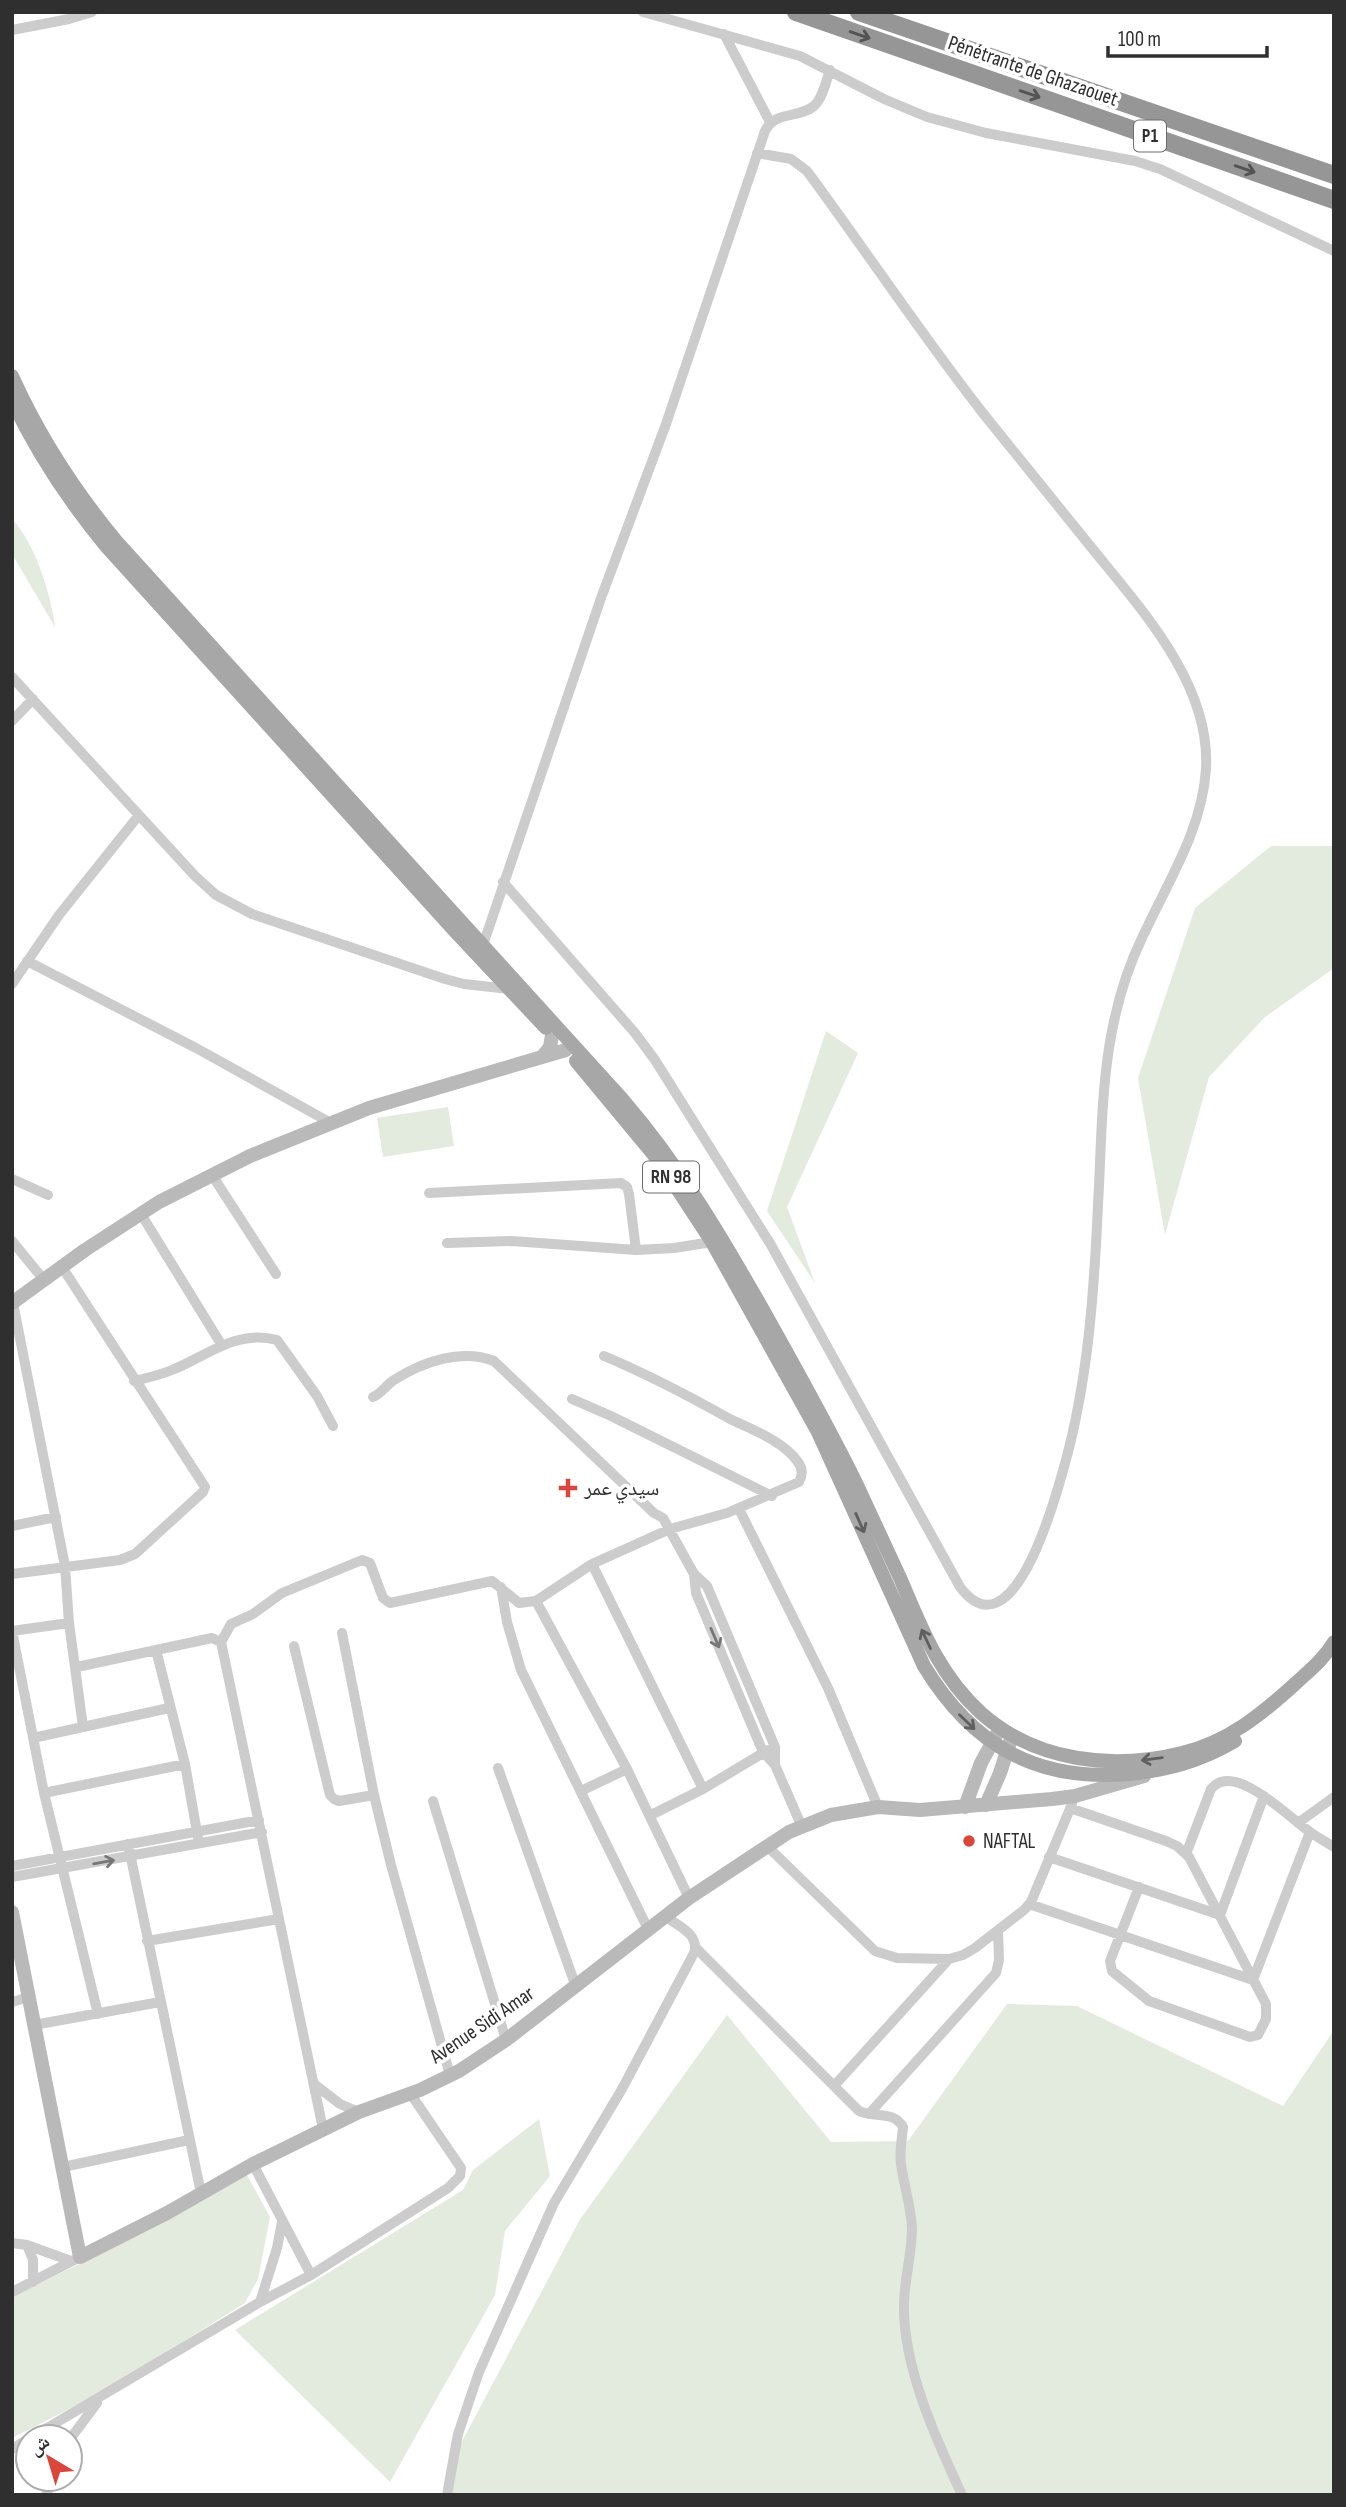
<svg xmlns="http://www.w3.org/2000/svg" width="1346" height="2507" font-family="'Sofia Sans Condensed','Noto Naskh Arabic',sans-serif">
<rect width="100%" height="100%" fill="#fff"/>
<path fill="#e3ebde" d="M12,519C35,543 51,594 55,627L12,554Z
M1271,846H1334V968L1265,1017L1209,1077L1165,1235L1138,1078L1195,908Z
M826,1031L858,1053L787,1207L815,1283L767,1211Z
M448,1107L454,1146L383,1157L377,1118Z
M1007,2004L1077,2006L1283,2106L1334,2030V2495H447L450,2464L579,2221L727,2015L831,2142L908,2141Z
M539,2119L550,2176L505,2231L495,2295L390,2482L235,2330L463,2190L473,2170Z
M246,2173L270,2217L258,2279L245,2303L101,2393L12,2438V2297L132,2238Z"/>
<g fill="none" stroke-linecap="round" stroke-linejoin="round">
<path stroke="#ccc" stroke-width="10" d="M643,12L800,56L884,99L927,117L986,133L1135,161L1160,169L1334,251
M12,30L69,19L92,12
M724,34L770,122
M12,677L195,876L216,895L252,914L445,979L464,984L509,989
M12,721L33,699
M503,882L635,1033L655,1060L771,1245L960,1587C1013,1657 1055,1499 1064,1467C1088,1382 1094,1293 1098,1205C1101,1153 1101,1100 1109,1048C1115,1010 1125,973 1142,938C1167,883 1202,831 1206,769C1211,684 1141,609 1091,547C1055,502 1018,457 982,412C921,334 866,251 807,171L791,159L757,153
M483,945L601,598L666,424L765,131C776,110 798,119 814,106C823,98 826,81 830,70
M27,961L196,1048L331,1123
M12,984L59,915L139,815
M212,1175L276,1274
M12,1179L48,1195
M429,1193L621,1183L627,1187L629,1194L636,1250
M141,1214L221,1344
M12,1241L44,1280
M447,1243L512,1241L636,1250L674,1248L712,1242
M13,1303L65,1566L69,1623L83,1727
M134,1381C147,1378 160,1375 172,1370C207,1356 236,1329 277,1340L317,1396L333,1426
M373,1397C382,1393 386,1385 394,1380C422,1362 462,1348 494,1361L654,1513L663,1518L694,1574L707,1586L775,1747V1765
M572,1399L611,1416L772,1496
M739,1509L828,1688L878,1807
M12,1526L56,1517
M592,1564L703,1789
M12,1574L120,1560L135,1554L203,1492L205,1487L62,1267
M694,1574L696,1593L763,1752L775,1765L802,1827
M501,1587L507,1622L521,1670L648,1929
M536,1601L627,1769L689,1898
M12,1631L44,1793L98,2014
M12,1631L69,1623
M342,1633L374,1795L391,1865L450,2075
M221,1642L231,1624L253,1614L282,1593L362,1560L370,1563L383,1598L390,1603L492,1581L519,1603L536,1601L592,1564L670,1529L727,1513L799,1482C803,1475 803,1469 798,1462C783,1441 753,1430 730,1419C689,1396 647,1374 604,1356
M294,1646L330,1795L334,1799L339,1801L374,1795
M156,1650L185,1764L198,1838
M77,1667L212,1638L221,1642L323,2129
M33,1738L169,1708
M498,1768L575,1984
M581,1791L627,1769
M44,1793L185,1764
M433,1801L506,2040
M1070,1808L1166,1841L1177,1846L1189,1857L1266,2004V2019L1258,2035L1250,2037L1149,2001L1112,1971L1110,1961L1139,1887
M651,1815L703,1789L768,1750
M1298,1823L1334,1797
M128,1844L201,2193
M767,1846L875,1951L897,1958L949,1959L963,1955L975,1948L1024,1910L1031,1902L1072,1804
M1186,1854L1211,1789C1234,1760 1289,1818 1310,1832C1317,1837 1326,1842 1334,1847
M1049,1857L1220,1915L1264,1796
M12,1866L259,1820
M12,1877L262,1832
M1029,1904L1253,1980L1310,1832
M147,1941L279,1919
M696,1948L859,2111C874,2118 893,2110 903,2127C902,2140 899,2152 901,2164C904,2186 911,2206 912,2228C912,2252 905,2277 904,2302C902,2365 936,2439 962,2495
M12,2002L29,1997
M34,2025L160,2002
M314,2084L340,2104L359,2112
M834,2086L949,1959
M869,2114L996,1973L999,1960L998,1930
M253,2164L311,2275
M63,2167L189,2140
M12,2243L27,2245L71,2261
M27,2245L33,2260V2282
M12,2292L80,2257
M260,2302L277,2248L282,2222
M32,2437L260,2302L311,2275L448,2188L460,2176L461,2168L410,2093
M70,2439L97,2403
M12,2449L28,2439
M46,2495L53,2479
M447,2495L458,2434L479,2372L554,2203L622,2089L694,1953C700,1934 678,1926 665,1916"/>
<path stroke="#b9b9b9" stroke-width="14" d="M542,1057L550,1047L552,1035
M12,1303L85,1250L159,1202L250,1156L369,1108L566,1050
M986,1805L1000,1773L1012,1736
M965,1807L981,1763L998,1732
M12,1912L80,2257L167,2213L253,2164L359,2112L420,2090L459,2071L506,2040L689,1898L789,1832L831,1815L878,1807L920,1810L1052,1799L1075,1796L1144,1776"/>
<path stroke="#a7a7a7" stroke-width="14" d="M12,376C39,436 74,490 116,541L623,1100C679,1165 721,1236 763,1310C795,1367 827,1424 856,1483C871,1516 886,1548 901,1580C922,1630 940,1676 981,1713C1036,1762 1113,1770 1182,1753C1228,1742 1262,1714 1296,1683C1310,1670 1324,1659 1334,1642
M12,400C37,453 69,501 106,546L454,930L546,1028
M576,1061L659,1161L712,1242L818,1432L924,1666C972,1745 1036,1782 1129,1774C1168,1770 1201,1761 1235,1741"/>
<path stroke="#969696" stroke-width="18" d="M796,12L1334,200
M859,12L1334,175"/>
</g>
<defs><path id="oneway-shaft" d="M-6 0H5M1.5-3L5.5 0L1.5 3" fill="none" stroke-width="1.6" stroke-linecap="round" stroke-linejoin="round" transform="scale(1.75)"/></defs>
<g stroke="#535353">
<use href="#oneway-shaft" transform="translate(860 35) rotate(19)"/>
<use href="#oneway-shaft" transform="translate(1030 94) rotate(19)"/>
<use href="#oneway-shaft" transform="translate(1245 169) rotate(19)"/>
</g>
<g stroke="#5f5f5f">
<use href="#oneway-shaft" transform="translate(860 1523) rotate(66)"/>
<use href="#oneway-shaft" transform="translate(926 1639) rotate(-115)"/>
<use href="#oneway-shaft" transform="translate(967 1722) rotate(44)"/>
<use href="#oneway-shaft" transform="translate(1152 1759) rotate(172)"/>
</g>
<g stroke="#767676">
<use href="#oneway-shaft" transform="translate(715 1638) rotate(67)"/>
<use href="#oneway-shaft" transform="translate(104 1862) rotate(-10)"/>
</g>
<g fill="#db463c" stroke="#fff" stroke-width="2.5">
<path d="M564.5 1477.5h7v7h7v7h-7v7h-7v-7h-7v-7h7z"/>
<circle cx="969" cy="1841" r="7"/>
</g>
<g text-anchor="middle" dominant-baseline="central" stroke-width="7" stroke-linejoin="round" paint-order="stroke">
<g fill="#fff" stroke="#6d6d6d" stroke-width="2">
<rect x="1134" y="120.5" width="32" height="31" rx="5"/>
<rect x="643" y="1161.5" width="56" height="31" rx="5"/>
</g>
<g font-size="19" font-weight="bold" fill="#2f2f2f">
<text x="1150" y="136">P1</text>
<text x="671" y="1177">RN 98</text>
</g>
<g font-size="21" fill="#2f2f2f" stroke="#fff">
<text transform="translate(1033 71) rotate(19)">Pénétrante de Ghazaouet</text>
<text transform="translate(482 2025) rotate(-34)">Avenue Sidi Amar</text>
</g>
<g font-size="21" fill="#2f2f2f" stroke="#fff" text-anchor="start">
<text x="584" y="1488">سيدي عمر</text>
<text x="983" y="1841">NAFTAL</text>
</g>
</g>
<rect width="1346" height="2507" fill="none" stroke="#2f2f2f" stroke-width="28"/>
<g transform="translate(49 2458) rotate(322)"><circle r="33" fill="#ffffff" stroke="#acacac" stroke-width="2"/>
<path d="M0-5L12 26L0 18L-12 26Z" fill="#db463c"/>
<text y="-10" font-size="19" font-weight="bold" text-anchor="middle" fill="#2f2f2f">ش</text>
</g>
<path d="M1108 46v10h159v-10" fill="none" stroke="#2f2f2f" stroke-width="3.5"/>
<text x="1118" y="46" font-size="21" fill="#2f2f2f" stroke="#ffffff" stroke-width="5" paint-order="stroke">100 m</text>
</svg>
